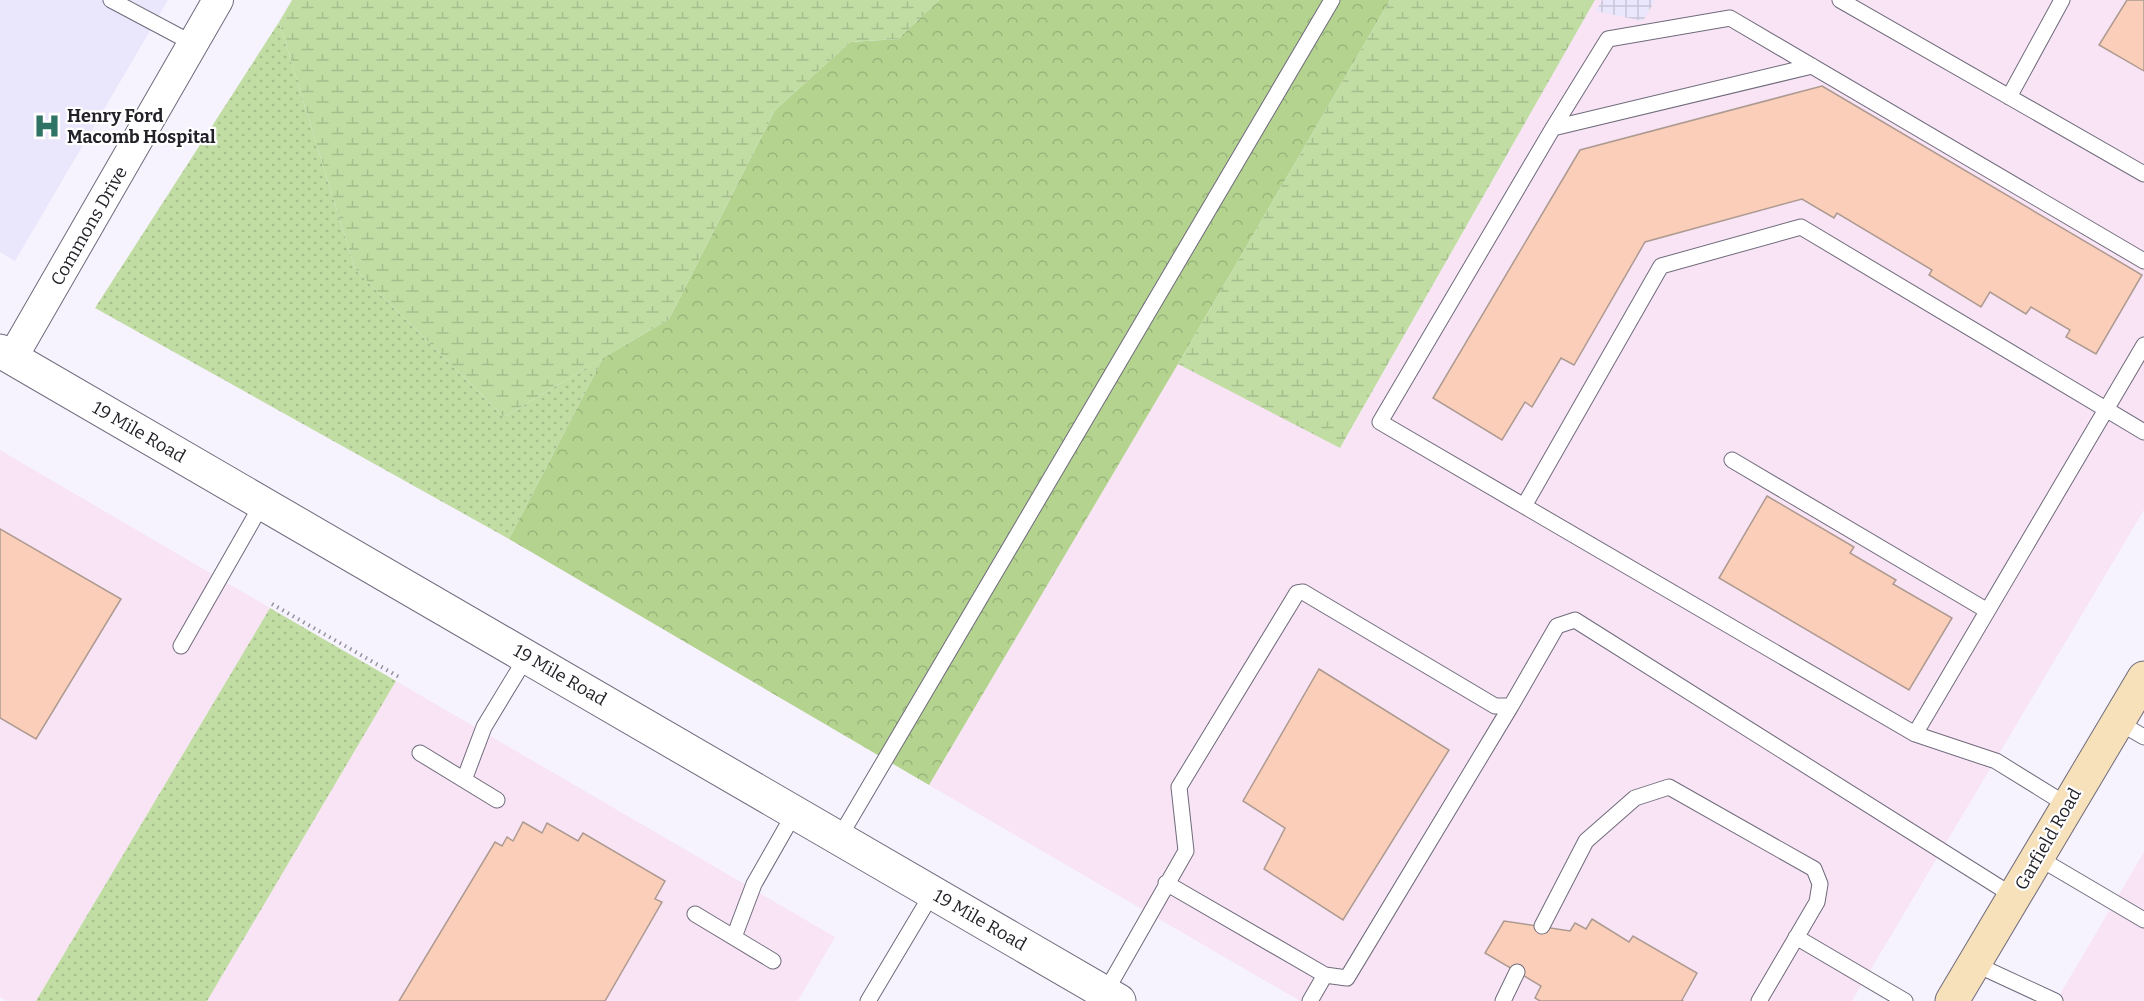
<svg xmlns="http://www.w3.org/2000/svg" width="2144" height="1001" font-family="Bitter,serif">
<defs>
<pattern id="industrial-grid" width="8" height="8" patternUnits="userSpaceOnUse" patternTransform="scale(1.5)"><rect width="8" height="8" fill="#eae6fb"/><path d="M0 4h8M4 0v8" fill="none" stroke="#c8c5d7"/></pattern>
<pattern id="grass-dots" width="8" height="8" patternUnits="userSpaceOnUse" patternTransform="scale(1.5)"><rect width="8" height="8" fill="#c2dda4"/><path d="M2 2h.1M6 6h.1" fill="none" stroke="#a6bd8d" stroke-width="1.8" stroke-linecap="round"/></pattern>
<pattern id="forest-crowns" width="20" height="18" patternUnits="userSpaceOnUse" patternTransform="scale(1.5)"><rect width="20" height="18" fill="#b4d38f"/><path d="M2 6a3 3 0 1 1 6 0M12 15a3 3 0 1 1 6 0" fill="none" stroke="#9ab57b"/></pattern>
<pattern id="wetland-marsh" width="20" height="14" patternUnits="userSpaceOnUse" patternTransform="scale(1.5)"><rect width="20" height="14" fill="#c2dda4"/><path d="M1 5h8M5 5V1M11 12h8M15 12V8" fill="none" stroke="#a6bd8d"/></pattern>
</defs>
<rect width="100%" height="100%" fill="#f6f3ff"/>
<path fill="#f8e4f4" d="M1595,0H2144V510L1852,1001H1300L929,785L1178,364L1341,447Z
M0,450L270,608L36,1001H7L0,997Z
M396,681L835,937L798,1001H207Z
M2144,852V1001H2056Z"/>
<path fill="url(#industrial-grid)" d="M1602,0H1655L1643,21L1596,11Z"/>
<path fill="#eae6fb" d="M0,0H168L15,261L0,252Z"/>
<path fill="url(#grass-dots)" d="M279,22L355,269L504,417L603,358L509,539L95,308Z
M270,608L396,681L207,1001H36Z"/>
<path fill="url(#forest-crowns)" d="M939,0H1390L1178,364L929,785L509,539L603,358L669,319L775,110L850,42L898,39Z"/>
<path fill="url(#wetland-marsh)" d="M292,0H939L898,39L850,42L775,110L669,319L504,417L355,269L279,22Z
M1390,0H1595L1340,448L1178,364Z"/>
<path fill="#faceb9" stroke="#ad9a91" stroke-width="1.5" d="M2127,0H2144V71L2099,45Z
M1822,86L2142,275L2096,354L2066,337L2070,330L2031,307L2026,314L1990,292L1981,307L1929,275L1932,270L1837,213L1834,218L1802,199L1645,242L1574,365L1561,358L1532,407L1525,402L1502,440L1433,398L1580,150Z
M1767,496L1854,547L1850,553L1896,580L1893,584L1952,618L1909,690L1719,578Z
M0,529L121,599L36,739L0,718Z
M1319,669L1449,750L1343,920L1264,869L1285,828L1243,801Z
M523,822L542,833L547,823L578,841L583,833L665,881L655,899L662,902L605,1001H399L495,842L502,846L507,837L513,841Z
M1592,919L1629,942L1633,936L1697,973L1682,1000L1683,1001H1540L1535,998L1541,986L1485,953L1504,921L1570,931L1575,923L1586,929Z"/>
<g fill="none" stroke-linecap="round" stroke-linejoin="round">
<defs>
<path id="service" d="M111,0L192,43
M1840,0L2144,174
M2009,97L2062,0
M1553,128L1812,66
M1732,460L1986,610
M1524,506L1380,422L1553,128L1608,39L1730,18L2144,261
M181,646L262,504
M2118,722L2144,737
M1915,734L2144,345
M420,753L497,800
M464,780L484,727L527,656
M2067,805L1996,761L1915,734L1524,506L1661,266L1801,227L2144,432
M839,838L1332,0
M2037,857L2144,920
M1166,883L1325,975
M695,914L773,961
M1542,926L1586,841L1635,798L1669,787L1814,869L1820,884L1817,902L1759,1001
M734,937L754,884L795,812
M1796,937L1905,1001
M1975,964L2055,1001
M1105,993L1186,851L1179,787L1297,593L1303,592L1495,706H1511L1557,626L1575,620L2015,897
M868,1001L933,892
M1310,1001L1325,975L1347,978L1511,706
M1503,1001L1517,972"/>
<path id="minor" d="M12,358L218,0"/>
<path id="tertiary" d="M0,351L1119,1001"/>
<path id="secondary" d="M1952,1001L2144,678"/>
</defs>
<use href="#service" stroke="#6f6b7c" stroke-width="17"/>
<use href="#minor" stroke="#6f6b7c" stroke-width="32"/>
<use href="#tertiary" stroke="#6f6b7c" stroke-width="35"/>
<use href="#secondary" stroke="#6f6b7c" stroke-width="35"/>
<path stroke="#94929c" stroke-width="4" stroke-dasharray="1.5 4.5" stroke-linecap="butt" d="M272,604L399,677"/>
<use href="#service" stroke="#fff" stroke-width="15"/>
<use href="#minor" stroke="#fff" stroke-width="30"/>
<use href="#tertiary" stroke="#fff" stroke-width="33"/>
<use href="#secondary" stroke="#f6e1ba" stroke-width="33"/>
</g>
<defs>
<symbol id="hospital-bare" viewBox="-9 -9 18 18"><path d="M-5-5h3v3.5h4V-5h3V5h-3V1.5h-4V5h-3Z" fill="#2f7365" stroke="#fff" stroke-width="2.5" paint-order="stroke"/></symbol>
</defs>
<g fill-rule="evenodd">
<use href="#hospital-bare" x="28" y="107" width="38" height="38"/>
</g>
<g text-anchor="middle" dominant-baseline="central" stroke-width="4.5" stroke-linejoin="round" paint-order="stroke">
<g font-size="18" font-weight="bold" fill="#232229" stroke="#fff" text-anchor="start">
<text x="67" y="116">Henry Ford<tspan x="67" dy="21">Macomb Hospital</tspan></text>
</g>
<g font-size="18" fill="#232229" stroke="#fff">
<text transform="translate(89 226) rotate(-60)">Commons Drive</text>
<text transform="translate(139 432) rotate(30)">19 Mile Road</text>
<text transform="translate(560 675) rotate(30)">19 Mile Road</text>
<text transform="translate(2048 839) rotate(-60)">Garfield Road</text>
<text transform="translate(980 920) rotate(30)">19 Mile Road</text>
</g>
</g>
</svg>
